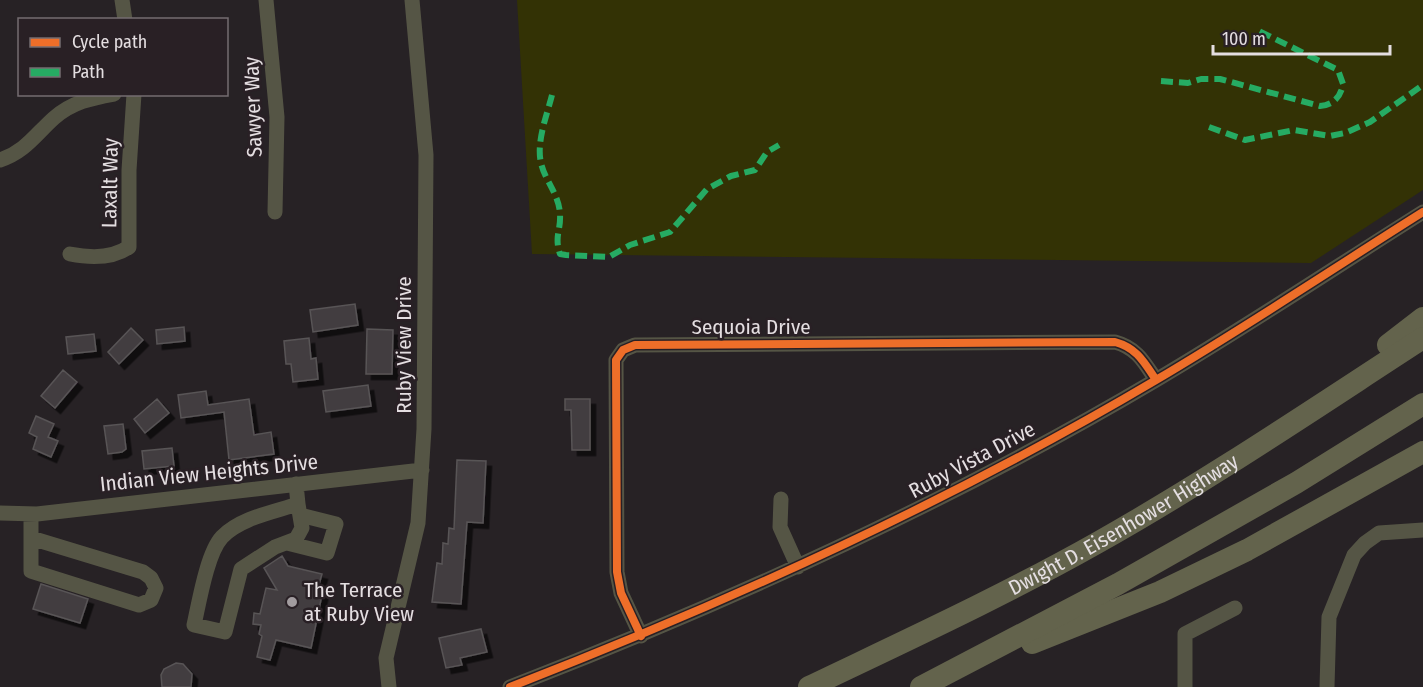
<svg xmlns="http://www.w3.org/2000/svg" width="1423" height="687" font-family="'Fira Sans Condensed',sans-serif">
<defs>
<filter id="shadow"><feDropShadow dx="5.5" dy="5.5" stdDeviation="0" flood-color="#0009"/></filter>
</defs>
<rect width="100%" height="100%" fill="#272225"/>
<path fill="#333205" d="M517,0H1423V190L1311,263L532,254Z"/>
<path fill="#433e41" stroke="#585456" stroke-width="1.5" filter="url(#shadow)" d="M355,304L358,325L313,332L310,310Z
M184,327L185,341L157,344L156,330Z
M131,328L143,340L119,364L108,352Z
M367,329L393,330L392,374H366Z
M94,334L96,351L68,354L66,337Z
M309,338L311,359L316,358L318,379L293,382L291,364H286L284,341Z
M63,370L77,382L55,408L41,396Z
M368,385L371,406L326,412L323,391Z
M206,391L208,405L249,399L254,435L271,432L274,454L229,460L224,412L181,418L178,395Z
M157,399L169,413L145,433L134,419Z
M565,399H590V450H572L571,410H565Z
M36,416L54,424L48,437L58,441L51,457L33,449L37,437L29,433Z
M123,424L126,449L122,452L108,454L104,426Z
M172,448L174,466L144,469L142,451Z
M457,460L486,461L483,523L467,522L461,604L432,602L437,563L442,564L443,543L448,544L449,528L454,529Z
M282,556L288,566L322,574L318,588L323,590L311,648L276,640L270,660L257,657L262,636L259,634L261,625L253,624L254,613L260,614L266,588L277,590L264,568Z
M41,584L88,599L80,623L33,609Z
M481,629L487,652L460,658L462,665L446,668L439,638Z
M176,663L183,664L192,674L191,687H162L161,675L164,669Z"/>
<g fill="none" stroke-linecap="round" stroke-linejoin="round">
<path stroke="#555545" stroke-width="15" d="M122,0L125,20
M266,0L277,117L275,212
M0,160C25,152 36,134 54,118C72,102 92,98 114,94
M70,254C90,258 112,259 129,247V170L134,94
M296,484L298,504C274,512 240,518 222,537C207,553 199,603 194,625L225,632L241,569L275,547L296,539L302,528L298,504
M781,499L780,527L798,567
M0,513L37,514L422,470
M31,514V571L139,605L151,600L156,588L151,578L143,572L31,538
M287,543L327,553L336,524L300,515
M641,636L621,593L617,572L616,360L623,350L635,345L1115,342C1137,348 1144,362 1156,380
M389,687L386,658L418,523L424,429L426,155L412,0
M510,687C732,601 950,502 1156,380C1246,327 1334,268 1423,212
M1185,687V634L1235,608
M1327,687L1329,617L1354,555L1365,543L1379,533L1423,530"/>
<g stroke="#63634c" stroke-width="22">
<path d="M1388,345L1423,318"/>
<path d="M1032,643L1160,592L1247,550L1423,452"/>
<path id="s1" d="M809,687C905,641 1003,596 1097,543C1209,480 1315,408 1423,338"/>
<path d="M921,687L1118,584L1296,483L1423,404"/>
</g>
<path stroke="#26ab63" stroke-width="6" stroke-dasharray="12 6" stroke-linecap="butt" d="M1161,81L1188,83L1201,79H1220L1320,106C1333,105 1341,97 1343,84L1338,70L1257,30
M552,95C547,115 536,142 541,163C545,181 559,194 560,214C561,231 554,236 560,254L566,255L609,257L630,245L670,232L707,189L731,176L755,170L767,152L779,145
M1209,127L1245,140L1294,130L1330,136L1345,133L1370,122L1423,85"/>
<defs>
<path id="cycleway" d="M641,636L621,593L617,572L616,360L623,350L635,345L1115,342C1137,348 1144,362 1156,380
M510,687C732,601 950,502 1156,380C1246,327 1334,268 1423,212"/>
</defs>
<use href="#cycleway" stroke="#292025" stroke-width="11"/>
<use href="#cycleway" stroke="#ee6e29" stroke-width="8"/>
</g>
<circle fill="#a29c9f" stroke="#292025" stroke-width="2" cx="292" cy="602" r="6"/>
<g text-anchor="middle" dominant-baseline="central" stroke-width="5" stroke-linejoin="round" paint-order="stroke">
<g font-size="21" fill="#e4dee1" stroke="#292025">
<text transform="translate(253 107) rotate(-92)">Sawyer Way</text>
<text transform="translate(110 183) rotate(-89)">Laxalt Way</text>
<text x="751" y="327">Sequoia Drive</text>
<text transform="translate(404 345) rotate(-90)">Ruby View Drive</text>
<text transform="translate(972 460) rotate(-28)">Ruby Vista Drive</text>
<text transform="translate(209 473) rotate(-6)">Indian View Heights Drive</text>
<text stroke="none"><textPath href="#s1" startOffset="354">Dwight D. Eisenhower Highway</textPath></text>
</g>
<g font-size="21" fill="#e4dee1" stroke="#292025" text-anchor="start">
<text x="304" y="590">The Terrace<tspan x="304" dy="24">at Ruby View</tspan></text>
</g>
</g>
<rect x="18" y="18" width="210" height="78" fill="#292025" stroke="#746c70" stroke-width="1.5"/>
<rect x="30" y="38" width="30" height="9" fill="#ee6e29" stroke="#746c70" stroke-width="1.5"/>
<text x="72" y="48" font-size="18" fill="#e4dee1">Cycle path</text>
<rect x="30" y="68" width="30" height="9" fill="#26ab63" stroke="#746c70" stroke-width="1.5"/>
<text x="72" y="78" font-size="18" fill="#e4dee1">Path</text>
<path d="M1213 45v9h177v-9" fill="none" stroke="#e4dee1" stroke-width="3"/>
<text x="1222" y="45" font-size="18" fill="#e4dee1" stroke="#292025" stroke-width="4.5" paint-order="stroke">100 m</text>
</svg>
